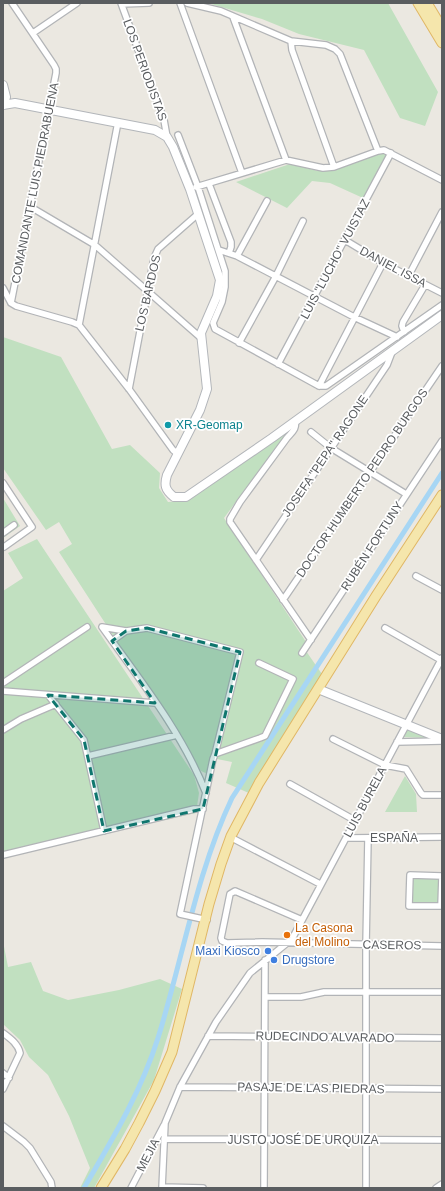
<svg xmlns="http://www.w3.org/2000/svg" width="445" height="1191" font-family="Helvetica,sans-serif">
<rect width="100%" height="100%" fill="#ebe8e1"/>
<path fill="#c1e0c0" d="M208,3H388L438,92L425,126L400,118L364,50L299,34L262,19Z
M378,154H387L363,198L330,183L312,181L287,208L236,182L290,164L318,171L336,169Z
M3,337L61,357L112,449L130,445L160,473L159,488L168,502L186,501L286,431H288L224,518L308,645L306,651L324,677L251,794L226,783L232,762L217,759L212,776L201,771L59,552L72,544L59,522L46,530L3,468Z
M3,498L20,526L3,538Z
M37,539L194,775L199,793L196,813L3,856V591L23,578L8,553Z
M408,727L430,738L402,737Z
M405,776L416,794L417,812H385Z
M413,878H439L438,904H413Z
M3,941L8,967L31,962L43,991L68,1000L119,990L160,979L182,989L154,1080L94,1188H80L90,1168L69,1116L48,1075L29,1057L20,1040L3,1024Z"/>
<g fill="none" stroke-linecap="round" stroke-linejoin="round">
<path stroke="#a7d6f4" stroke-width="5" d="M84,1188C112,1140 141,1092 158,1038C183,958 196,874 232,798L442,473"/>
<defs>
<path id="street" d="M121,3L164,120L167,137
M180,3L242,173
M187,3L221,11L291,41L326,45L335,49L340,54L378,151
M122,4L149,3
M233,17L286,160
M33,33L77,3
M291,41L292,50L334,167
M178,135L198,187L225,271V287L222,302L213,323L215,329L319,386
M209,184L231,242V247L229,253
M196,187L286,160L323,168L334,167L378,151L384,150L442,180
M29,206L95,245L201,338
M345,240L383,263L442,293
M219,250L237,256L354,317L397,337
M237,256L267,201
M409,275L442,212
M3,288L11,303L16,306L72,322L79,325L129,389L173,450L178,454
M11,303L56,73V69L54,65L12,3
M79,325L118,122
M404,332L402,326L403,322L425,285
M239,343L276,276L303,221
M278,364L391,153
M319,386H326L442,305
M319,386L383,263
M129,389L154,258L158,249L198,214
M295,421C297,429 292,432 287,438L240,502L230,519V522L311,640
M311,432L331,448L406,494
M3,483L32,527L4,547
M3,533L14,525
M256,560L387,365L392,352
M416,576L442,590
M283,600L442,366
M385,628L441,660
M126,631L102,627C140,680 182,732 206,793
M112,641L126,631L147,628L240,652L215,754
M302,653L442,441
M3,683L87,627
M3,691L155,703
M48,695L84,740L104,831
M3,730L21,719L56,704
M333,739L385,765L406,769L421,793L423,795H442
M397,742L442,741
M88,756L177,735
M290,784L356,821
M232,838L320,884
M346,838L442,837
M3,855L194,809H203
M410,875L442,876L441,906H409Z
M207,920L180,914L213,759L215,754L260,738L265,736L293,679L259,663
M302,920L235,891L230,894L221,938L222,941L227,943L262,942L442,946
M265,997H301L324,992H442
M3,1033C11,1039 18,1044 20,1053L3,1089
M208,1036L442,1038
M3,1073L9,1078
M180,1087L442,1089
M3,1126L24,1142L30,1148L51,1182L52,1188
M164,1139L442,1140
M162,1187L203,1188
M131,1188L164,1125
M162,1188L165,1123L180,1087L216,1022L250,973L292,939L442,658
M264,1188L265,960
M366,1188V945L368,838
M436,1188L442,1184"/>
<path id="secondary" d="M3,85L6,97L3,105
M3,105L15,103L155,130L167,137L173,147L190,189L220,280L217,296L201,333L207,389L200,410L167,475C164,485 165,490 174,497H186L272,438L442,315
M318,689L442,739"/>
<path id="primary" d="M418,3L442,43
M427,3L442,28
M101,1188L125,1149L139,1123L155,1091L172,1052L209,904L221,864L231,836L259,783L376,596L442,495"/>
</defs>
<use href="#street" stroke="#b2b4b7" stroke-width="8"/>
<use href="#secondary" stroke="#b3b6ba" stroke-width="10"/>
<use href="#primary" stroke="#e0b765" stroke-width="11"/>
<use href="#street" stroke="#fff" stroke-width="5.5"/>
<use href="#secondary" stroke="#fff" stroke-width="8"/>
<use href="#primary" stroke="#f5e6ac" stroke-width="9"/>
</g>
<path fill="#0f766e" fill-opacity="0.2" stroke="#0f766e" stroke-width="3" stroke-dasharray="8 5" stroke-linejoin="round" d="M147,628L240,652L203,809L104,831L84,740L48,695L155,703L112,641L126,631Z"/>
<circle fill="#0f9aa8" stroke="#fff" stroke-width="1.5" cx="168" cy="425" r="4"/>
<circle fill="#e8710a" stroke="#fff" stroke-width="1.5" cx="287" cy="935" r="4"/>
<g fill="#3f7fe0" stroke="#fff" stroke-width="1.5">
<circle cx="268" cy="951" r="4"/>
<circle cx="274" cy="960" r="4"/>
</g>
<g text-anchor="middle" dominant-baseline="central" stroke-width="3.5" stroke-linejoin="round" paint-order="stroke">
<g font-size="12" fill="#5a5d60" stroke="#fff">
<text transform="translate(145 70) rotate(70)">LOS PERIODISTAS</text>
<text transform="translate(35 183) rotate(-79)">COMANDANTE LUIS PIEDRABUENA</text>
<text transform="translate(335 259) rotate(-62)">LUIS "LUCHO" VUISTAZ</text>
<text transform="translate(393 267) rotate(28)">DANIEL ISSA</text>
<text transform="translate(148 293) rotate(-77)">LOS BARDOS</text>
<text transform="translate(325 456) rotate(-56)">JOSEFA "PEPA" RAGONE</text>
<text transform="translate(362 483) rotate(-56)">DOCTOR HUMBERTO PEDRO BURGOS</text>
<text transform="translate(372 546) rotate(-57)">RUBÉN FORTUNY</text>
<text transform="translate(365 802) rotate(-62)">LUIS BURELA</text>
<text x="394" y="838">ESPAÑA</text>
<text transform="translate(392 945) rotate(1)">CASEROS</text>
<text transform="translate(325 1037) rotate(1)">RUDECINDO ALVARADO</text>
<text transform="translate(311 1088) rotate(1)">PASAJE DE LAS PIEDRAS</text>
<text x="303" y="1140">JUSTO JOSÉ DE URQUIZA</text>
<text transform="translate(148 1155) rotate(-63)">MEJIA</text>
</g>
<g font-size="12" fill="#0d838f" stroke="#fff" text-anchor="start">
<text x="176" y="425">XR-Geomap</text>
</g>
<g font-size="12" fill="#c56008" stroke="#fff" text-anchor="start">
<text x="295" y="928">La Casona<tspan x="295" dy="14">del Molino</tspan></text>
</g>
<g font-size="12" fill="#366cbe" stroke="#fff" text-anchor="end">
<text x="260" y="951">Maxi Kiosco</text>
<text x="282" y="960" text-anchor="start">Drugstore</text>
</g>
</g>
<rect width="445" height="1191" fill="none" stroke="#5a5d60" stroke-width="8"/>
</svg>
